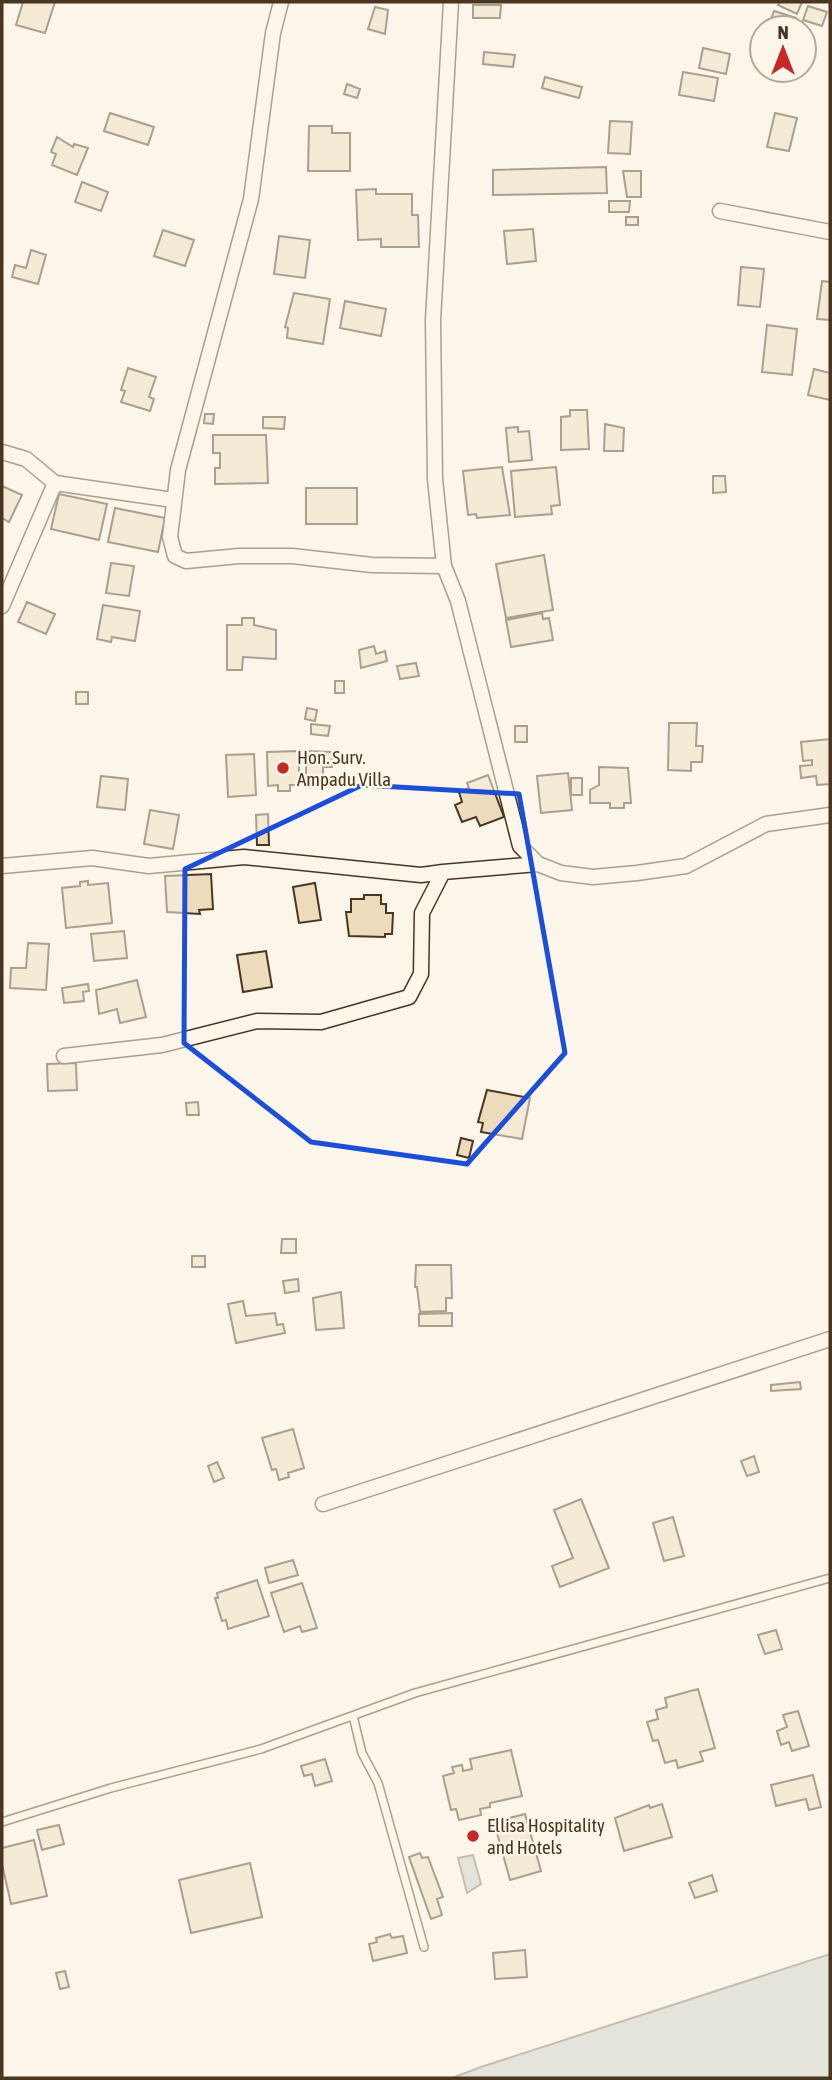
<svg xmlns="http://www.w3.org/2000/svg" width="832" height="2080" font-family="'Asap Condensed',sans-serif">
<rect width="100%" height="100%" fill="#fbf6e9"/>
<path fill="#c9cecd" stroke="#887966" stroke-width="2" d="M473,1855L481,1884L467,1893L458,1858Z
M830,1954V2078H452L481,2067Z"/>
<path fill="#ecdcbc" stroke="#4a3520" stroke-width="2" d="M23,2H55L45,33L16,25Z
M780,2H802L797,14L778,5Z
M473,5H501L500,18H473Z
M808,6L827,12L822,26L803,20Z
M375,7L388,10L385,34L368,29Z
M774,11L796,18L792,28H768Z
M703,48L730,54L726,74L699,68Z
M484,52L515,55L513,67L483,64Z
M683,72L718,78L714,101L679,95Z
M545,77L582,87L579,98L542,88Z
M347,84L360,89L357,98L344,94Z
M110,113L154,127L148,145L104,131Z
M775,113L797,118L789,151L767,147Z
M610,121L632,122L630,154L608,153Z
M309,126H332V133H350V171H308Z
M57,137L73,147L74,144L88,148L77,175L52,165L56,154L51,152Z
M606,167L607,193L493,195V170Z
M623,171H641V197H627Z
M82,182L108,192L101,211L75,202Z
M376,189V194H412V215H418L419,247H381V239L358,240L356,190Z
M609,201H630L629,212H609Z
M626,217H638V225H626Z
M533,229L536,261L507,264L504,231Z
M163,230L194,240L185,266L154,256Z
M279,236L310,240L305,278L274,274Z
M31,250L46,255L38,284L12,277L15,265L26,268Z
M741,267L764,269L760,307L738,305Z
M822,281L830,282V320L817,319Z
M294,293L330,299L323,344L287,338L288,328L285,327Z
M345,301L386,309L381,336L340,328Z
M767,325L797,329L792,375L762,372Z
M128,368L156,377L149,397L154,399L150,411L121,402L125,391L121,390Z
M814,369L830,373V400L808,395Z
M570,410H587L589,449L561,450V417L570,416Z
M205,414H214L213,424L204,423Z
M263,417H285L284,429L263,428Z
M605,424L624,428L623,451H604Z
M518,427V432L529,431L532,460L509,462L506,428Z
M213,435H266L268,483L215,484V468H220V453H213Z
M502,467L510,515L477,518L476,514L468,515L463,471Z
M556,467L560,505L551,506L552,514L515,517L511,471Z
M713,476H725L726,492L713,493Z
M2,486L22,495L9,522L2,518Z
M306,488H357V524H306Z
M59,494L107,504L99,540L51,529Z
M115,508L165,518L158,552L108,542Z
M544,555L553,610L506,618L496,564Z
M111,563L134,566L129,596L106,593Z
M27,602L55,614L46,634L18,622Z
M103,605L140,611L135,641L112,637L111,642L97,639Z
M542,613L543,619L549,618L553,640L511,647L506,620Z
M242,618H254V625L276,630V659L243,657L242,670H227V625H242Z
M374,646L376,654L385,651L387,661L361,668L359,650Z
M416,663L419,676L400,679L397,666Z
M335,681H344V693H335Z
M76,692H88V704H76Z
M307,708L317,710L315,721L305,719Z
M669,723H697L696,746H703L702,762H691V771L668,770Z
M311,724L330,726L328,736L311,734Z
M515,726H527V742H515Z
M830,739V784L817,785L816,776L801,778L800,766L812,765V760L803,761L801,742Z
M299,751V785H290V791H278V785L268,786L267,752Z
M306,751L332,752V767H323V784L306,783Z
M254,754L256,795L228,797L226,755Z
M599,767L628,768L631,803H624V808H610V803H590V790L599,785Z
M568,773L572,810L541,813L537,776Z
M488,775L504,817L480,826L476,817L462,822L455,805L462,802L459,792L469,788L467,783Z
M101,776L128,779L125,810L97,807Z
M571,778H582V795H571Z
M150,810L179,815L173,849L144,844Z
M268,814L269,845H257L256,815Z
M211,874L213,909L199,910L200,914L167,912L165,876Z
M88,881V885L108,883L112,923L66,928L62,888L80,886V882Z
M315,883L321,920L299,923L293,887Z
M364,895H381V904H386V913H393L392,934H385V937L349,936L346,912H351V899H364Z
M124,931L127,958L94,961L91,934Z
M28,943L49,944L46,990L10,988L11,968H26Z
M266,951L272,987L243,992L237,955Z
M137,980L146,1017L120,1023L117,1009L99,1014L96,990Z
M88,984L89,991L83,992L84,1001L64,1003L62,988Z
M76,1063L77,1090L48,1091L47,1064Z
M487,1090L530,1098L522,1139L481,1132L483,1123L478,1122Z
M198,1102L199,1115H187L186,1103Z
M461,1138L473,1141L469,1158L457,1155Z
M282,1239H296V1253H281Z
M192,1256H205V1267H192Z
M416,1265H451L452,1298H446V1311L420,1312L417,1287H415Z
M298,1279L299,1291L285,1293L283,1281Z
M341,1292L344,1328L316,1330L313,1298Z
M243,1301L246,1316L275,1313L277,1325L283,1324L285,1333L236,1343L228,1304Z
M452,1313V1326H419V1314Z
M800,1382L801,1389L771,1391V1385Z
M293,1429L304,1468L288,1473L289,1477L279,1480L276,1469L272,1470L262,1438Z
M754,1456L759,1472L747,1476L741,1461Z
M217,1462L224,1478L214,1482L208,1466Z
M581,1499L609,1568L560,1587L552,1566L573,1558L554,1510Z
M673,1517L684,1556L664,1561L653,1523Z
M293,1560L298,1575L269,1583L265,1568Z
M257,1580L269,1616L228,1629L226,1620L222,1621L215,1598H218L217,1593Z
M302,1583L317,1628L302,1632L300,1626L284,1632L271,1593Z
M776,1630L782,1649L765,1654L758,1635Z
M698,1689L715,1748L700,1752L703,1761L678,1768L676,1760L665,1763L658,1740L653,1741L647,1722L658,1719L656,1710L667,1707L665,1698Z
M798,1711L809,1746L792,1751L789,1742L781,1745L777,1731L787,1727L783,1715Z
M511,1750L522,1796L490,1803V1807L480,1809L481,1815L459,1820L456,1809L451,1810L443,1776L454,1773L452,1767L462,1765L463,1771L472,1769L470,1759Z
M325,1759L332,1781L315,1786L312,1774L304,1776L301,1766Z
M813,1775L821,1807L809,1810L806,1799L776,1806L771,1785Z
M662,1804L672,1837L624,1851L615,1818L649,1805L650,1808Z
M525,1814L541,1871L510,1880L494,1822Z
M59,1825L64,1844L42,1850L37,1830Z
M34,1840L47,1896L11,1904L2,1864V1848Z
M420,1853L422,1858L428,1857L443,1897L437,1899L442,1915L431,1919L409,1857Z
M250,1863L262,1917L191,1933L179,1880Z
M712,1875L717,1891L695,1898L689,1883Z
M390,1934L392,1938L403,1936L407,1953L373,1961L369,1944L377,1942L376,1938Z
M525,1950L527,1977L495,1979L493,1953Z
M65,1971L69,1987L60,1989L56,1973Z"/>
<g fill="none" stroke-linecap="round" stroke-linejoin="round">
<defs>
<path id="lane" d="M353,1716L362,1753L378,1783L424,1947
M2,1822L111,1788L261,1749L415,1693L830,1578"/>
<path id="street" d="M281,2L273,33L251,199L178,470L170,537L175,556L186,561L239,556H292L372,565L444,566
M451,2L433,320L435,479L444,566L458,601L520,846L538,864L561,873L593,877L637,873L686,866L766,824L830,815
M720,211L830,232
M2,452L26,459L55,483L173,500
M2,606L55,483
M2,866L92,858L149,866L244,857L421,875L443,872
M64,1056L162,1045L257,1021L321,1022L409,997L421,974L422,913L443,872L538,864
M323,1504L830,1339"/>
</defs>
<use href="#lane" stroke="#4a3520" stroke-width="10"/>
<use href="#street" stroke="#4a3520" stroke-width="17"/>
<use href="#lane" stroke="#fbf6e9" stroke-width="7"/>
<use href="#street" stroke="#fbf6e9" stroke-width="14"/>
</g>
<path d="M0 0H832V2080H0ZM362,785L519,794L565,1053L467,1164L311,1142L184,1043L185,869Z" fill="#fbf6e9" fill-opacity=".55" fill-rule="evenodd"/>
<path fill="none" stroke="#1d4ed8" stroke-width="5" stroke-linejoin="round" d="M362,785L519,794L565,1053L467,1164L311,1142L184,1043L185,869Z"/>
<g fill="#c62828" stroke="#fbf6e9" stroke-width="2.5">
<circle cx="283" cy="768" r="7"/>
<circle cx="473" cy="1836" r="7"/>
</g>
<g text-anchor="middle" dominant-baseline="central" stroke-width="5" stroke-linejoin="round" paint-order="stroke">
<g font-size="19" fill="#4a3520" stroke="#fbf6e9" text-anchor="start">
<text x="297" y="757">Hon. Surv.<tspan x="297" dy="22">Ampadu Villa</tspan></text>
<text x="487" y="1825">Ellisa Hospitality<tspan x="487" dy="22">and Hotels</tspan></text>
</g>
</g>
<rect width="832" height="2080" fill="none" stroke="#4a3520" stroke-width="7"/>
<g transform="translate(783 49)"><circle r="33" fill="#fbf6e9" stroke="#b4a999" stroke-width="2"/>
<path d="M0-5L12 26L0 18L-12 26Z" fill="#c62828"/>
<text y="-10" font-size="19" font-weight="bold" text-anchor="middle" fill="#4a3520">N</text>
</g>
</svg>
